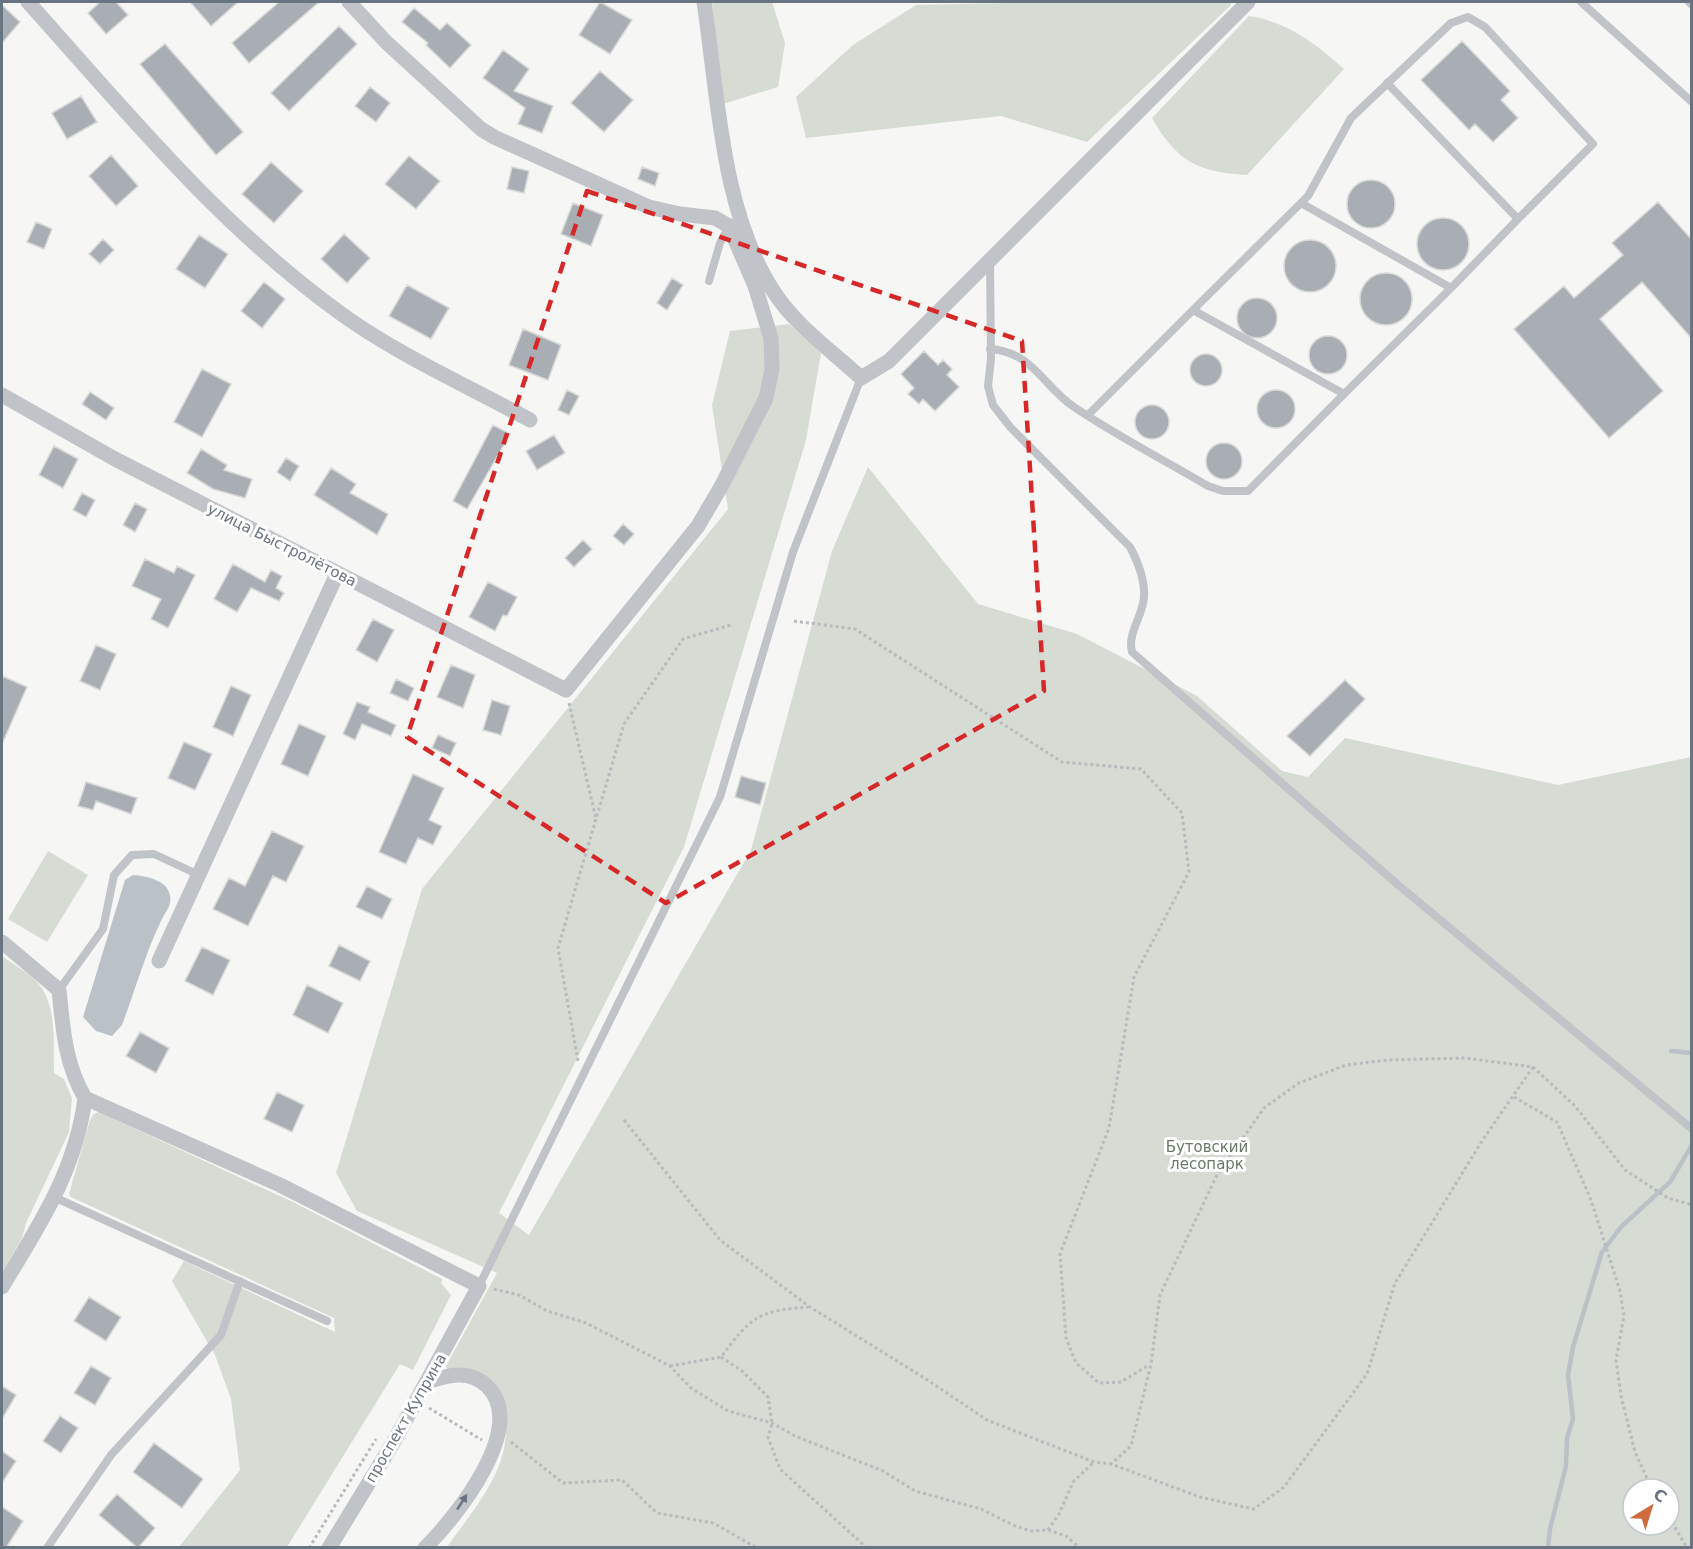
<svg xmlns="http://www.w3.org/2000/svg" width="1693" height="1549" font-family="'DejaVu Sans',sans-serif">
<rect width="100%" height="100%" fill="#f6f6f4"/>
<path fill="#d6dbd3" fill-rule="evenodd" d="M712,2H772L785,43L778,87L723,104Z
M1051,2H1231V5L1087,142L1001,116L806,138L796,97L853,45L916,5Z
M1249,16C1288,22 1316,44 1344,69L1247,175C1198,172 1177,162 1152,118Z
M789,324L821,353L806,440L684,847L499,1213L529,1235L751,850L832,551L868,467L978,604L1077,634L1197,696L1282,771L1308,777L1345,738L1558,785L1691,757V1547H447C479,1502 523,1455 499,1397L447,1371L446,1366L497,1273L357,1211L336,1173L422,889L728,509L712,405L730,331ZM1633,1489H1669V1525H1633Z
M48,851L88,875L47,942L8,919Z
M2,956C13,964 27,972 36,981C58,1003 53,1045 54,1073L64,1079L72,1098L69,1132L26,1223L22,1238L2,1273Z
M99,1112L295,1203L442,1279L441,1283L451,1295L413,1370L400,1364L287,1547H179L240,1470L231,1399L215,1355L172,1281L184,1261L335,1332L334,1318L71,1197L69,1194L90,1120L94,1114Z"/>
<path fill="#bac2c7" d="M133,875C146,876 168,880 170,896C172,906 165,912 161,921C145,954 135,991 122,1025L112,1036L96,1031L83,1017L125,880Z"/>
<g fill="none" stroke-linecap="round" stroke-linejoin="round">
<path stroke="#bac2c7" stroke-width="4.5" d="M1671,1051L1692,1053
M1548,1548L1550,1529L1566,1466L1567,1438L1573,1419L1568,1375L1573,1347L1602,1252L1621,1227L1670,1182L1692,1145"/>
</g>
<path fill="#a8aeb3" stroke="#d8d8d6" stroke-width="1.5" d="M100,2H116L128,15L106,34L88,13Z
M190,2H238L211,26Z
M279,2H319L249,63L232,43Z
M600,2L632,20L610,54L579,35Z
M2,5L20,22L2,43Z
M414,8L440,30L447,23L471,45L450,68L426,45L428,43L402,22Z
M339,26L357,44L289,111L271,93Z
M1462,41L1510,91L1501,100L1518,118L1493,142L1475,124L1469,130L1421,80Z
M165,44L243,132L216,155L140,64Z
M503,50L529,69L514,91L553,106L542,133L518,124L525,108L483,78Z
M600,71L633,100L604,132L571,103Z
M370,87L390,103L376,122L355,106Z
M81,96L97,122L67,139L52,113Z
M111,155L138,186L116,206L89,176Z
M409,156L440,181L416,209L385,184Z
M271,162L303,191L274,223L242,194Z
M512,167L529,171L524,193L507,189Z
M642,167L659,173L655,186L638,179Z
M1347 204a24 24 0 1 1 48 0a24 24 0 1 1-48 0Z
M1658,202L1692,240V339L1642,282L1600,319L1663,391L1609,438L1514,329L1564,286L1574,298L1623,255L1612,243Z
M573,203L603,215L591,246L561,234Z
M1417 244a26 26 0 1 1 52 0a26 26 0 1 1-52 0Z
M36,222L52,229L44,249L27,242Z
M344,234L370,258L347,283L321,259Z
M199,235L228,254L205,288L176,269Z
M103,239L114,250L100,264L89,254Z
M1284 266a26 26 0 1 1 52 0a26 26 0 1 1-52 0Z
M1360 299a26 26 0 1 1 52 0a26 26 0 1 1-52 0Z
M672,278L683,285L667,310L657,303Z
M264,282L285,299L262,328L241,311Z
M407,285L449,308L431,339L389,316Z
M1237 318a20 20 0 1 1 40 0a20 20 0 1 1-40 0Z
M523,329L561,345L548,380L509,365Z
M1309 355a19 19 0 1 1 38 0a19 19 0 1 1-38 0Z
M924,351L938,365L943,360L952,369L947,375L959,387L935,411L923,399L919,404L908,394L914,388L901,374Z
M1190 370a16 16 0 1 1 32 0a16 16 0 1 1-32 0Z
M202,369L231,384L202,437L174,422Z
M567,390L579,396L569,415L558,410Z
M1257 409a19 19 0 1 1 38 0a19 19 0 1 1-38 0Z
M90,392L114,408L106,420L82,404Z
M1135 422a17 17 0 1 1 34 0a17 17 0 1 1-34 0Z
M493,425L510,434L467,509L453,501Z
M554,435L565,453L537,470L526,451Z
M1206 461a18 18 0 1 1 36 0a18 18 0 1 1-36 0Z
M54,446L78,459L63,488L39,475Z
M201,449L227,465L224,470L252,479L245,498L213,489L187,473Z
M286,458L299,466L290,481L277,472Z
M331,468L356,484L350,493L388,514L377,535L314,495Z
M82,493L95,500L86,517L73,510Z
M135,503L147,509L135,532L123,525Z
M623,524L634,534L624,545L613,536Z
M583,540L592,549L574,567L565,558Z
M145,559L174,573L177,566L195,575L168,628L151,619L161,599L132,586Z
M233,564L265,582L271,570L282,576L276,588L284,593L279,601L251,588L237,612L214,599Z
M488,582L517,597L507,616L503,615L495,631L469,617Z
M373,619L394,630L377,662L356,650Z
M96,645L116,654L100,690L80,681Z
M451,665L475,675L463,708L437,697Z
M2,676L27,687L2,744Z
M396,679L414,688L408,701L390,693Z
M1345,680L1365,699L1310,756L1287,736Z
M231,686L251,695L233,736L213,727Z
M492,700L510,706L501,735L483,730Z
M357,702L370,707L368,712L396,725L391,736L362,724L355,740L343,734Z
M299,724L326,736L308,776L281,764Z
M438,735L456,743L450,756L432,748Z
M184,742L212,754L195,790L168,778Z
M413,774L444,788L429,820L442,826L433,845L418,838L406,864L379,852Z
M741,776L766,783L760,805L735,797Z
M86,782L137,798L131,814L96,801L93,810L78,806Z
M272,831L304,846L286,882L273,876L248,926L213,909L229,878L245,886Z
M367,886L392,899L382,919L356,907Z
M339,945L370,961L360,981L329,966Z
M202,947L230,960L213,995L185,981Z
M307,985L343,1003L328,1033L293,1015Z
M140,1032L169,1048L156,1073L126,1056Z
M277,1092L304,1105L292,1132L264,1119Z
M89,1297L121,1317L106,1341L74,1321Z
M91,1366L111,1378L95,1405L74,1393Z
M2,1386L16,1395L2,1419Z
M60,1416L78,1428L61,1453L43,1441Z
M154,1443L203,1479L182,1508L133,1472Z
M2,1451L16,1461L2,1483Z
M117,1494L155,1528L138,1548L99,1515Z
M2,1507L23,1521L6,1548H2Z"/>
<g fill="none" stroke-linecap="round" stroke-linejoin="round">
<path stroke="#b8babd" stroke-width="3" stroke-dasharray="3 3" stroke-linecap="butt" d="M794,621L855,629L1062,762L1141,769L1182,813L1189,872L1134,977L1109,1128L1060,1254L1066,1338L1076,1363L1099,1383L1121,1382L1149,1365
M569,703L596,819
M578,1061L558,948L624,724L683,639L731,625
M1533,1067L1482,1141L1395,1283L1367,1374L1284,1487L1254,1509L1200,1497L1111,1464L1131,1446L1151,1364L1160,1295L1217,1175L1264,1108L1299,1083L1346,1065L1388,1060L1465,1058L1533,1067L1575,1106L1625,1170L1668,1198L1692,1205
M1514,1097L1557,1122L1591,1200L1620,1291L1624,1316L1616,1360L1621,1396L1635,1452L1652,1489
M624,1120L720,1240L810,1307L926,1379L987,1420L1094,1462L1111,1464
M494,1289L519,1295L547,1311L586,1323L670,1366L691,1388L728,1411L772,1423L795,1436L883,1471L915,1491L981,1509L1015,1526L1031,1531L1048,1530L1066,1536L1080,1548
M721,1357L742,1371L768,1397L772,1423L768,1437L780,1469L867,1548
M670,1366L721,1357C751,1317 757,1311 808,1307
M429,1408L482,1440
M511,1442L563,1483L622,1480L657,1513L713,1523L757,1548
M1669,1517L1687,1548
M1048,1530L1059,1514L1073,1482L1094,1462
M309,1548L376,1439"/>
<path stroke="#c0c3c7" stroke-width="8" d="M1581,2L1692,102
M1689,2L1692,5
M1387,83L1518,219L1451,288
M1301,203L1308,196L1351,118L1451,23L1468,17L1485,27L1593,144L1518,219
M990,262L991,359L988,386L993,405L1011,428L1130,547C1138,562 1145,580 1144,597C1143,616 1127,633 1132,652L1397,884L1692,1129
M709,281L720,243L729,226
M1193,310L1301,203L1451,288L1344,394
M990,349C1033,352 1043,386 1074,407C1117,436 1164,460 1208,486L1223,491H1248L1344,394L1193,310L1088,415
M59,990L103,929L114,875L132,855L154,854L199,875
M56,1198L327,1321
M479,1286L720,797L793,552L861,378
M47,1548L111,1455L221,1335L240,1281"/>
<path stroke="#c0c3c7" stroke-width="15" d="M28,2C125,110 218,224 336,310C392,352 468,386 530,420
M704,2C718,94 721,212 774,292C795,325 832,351 861,378L889,361L1248,2
M2,395L115,459L566,690L698,526L722,485L766,398L772,369L771,338L755,286L729,226L715,218L680,214L649,207L494,137L481,129L386,42L349,2
M2,942L59,990C63,1029 65,1064 85,1098C76,1170 39,1226 2,1287
M159,961L337,574
M85,1098L280,1185L479,1286L393,1443L329,1548
M425,1548C456,1517 529,1427 487,1386C469,1369 448,1375 427,1382"/>
</g>
<defs><path id="oneway-solid" d="M-6-.8H1V-3.2L6.5 0L1 3.2V.8H-6Z" transform="scale(1.5)"/></defs>
<use fill="#697481" href="#oneway-solid" transform="translate(462 1502) rotate(-57)"/>
<path fill="none" stroke="#d62828" stroke-width="4.5" stroke-dasharray="12 8" stroke-linejoin="round" d="M587,191L1022,341L1044,691L666,903L407,737Z"/>
<g text-anchor="middle" dominant-baseline="central" stroke-width="6" stroke-linejoin="round" paint-order="stroke">
<g font-size="15" fill="#697481" stroke="#fff">
<text transform="translate(282 545) rotate(27)">улица Быстролётова</text>
<text transform="translate(406 1418) rotate(-60)">проспект Куприна</text>
</g>
<g font-size="15" fill="#697967" stroke="#fff">
<text x="1207" y="1147">Бутовский<tspan x="1207" dy="17">лесопарк</tspan></text>
</g>
</g>
<rect width="1693" height="1549" fill="none" stroke="#697481" stroke-width="6"/>
<g transform="translate(1651 1507) rotate(38)"><circle r="28" fill="#ffffff" stroke="#c3c7cd" stroke-width="1.5"/>
<path d="M0-4.5L10 22L0 15L-10 22Z" fill="#cf6b3c"/>
<text y="-9" font-size="16" font-weight="bold" text-anchor="middle" fill="#697481">С</text>
</g>
</svg>
